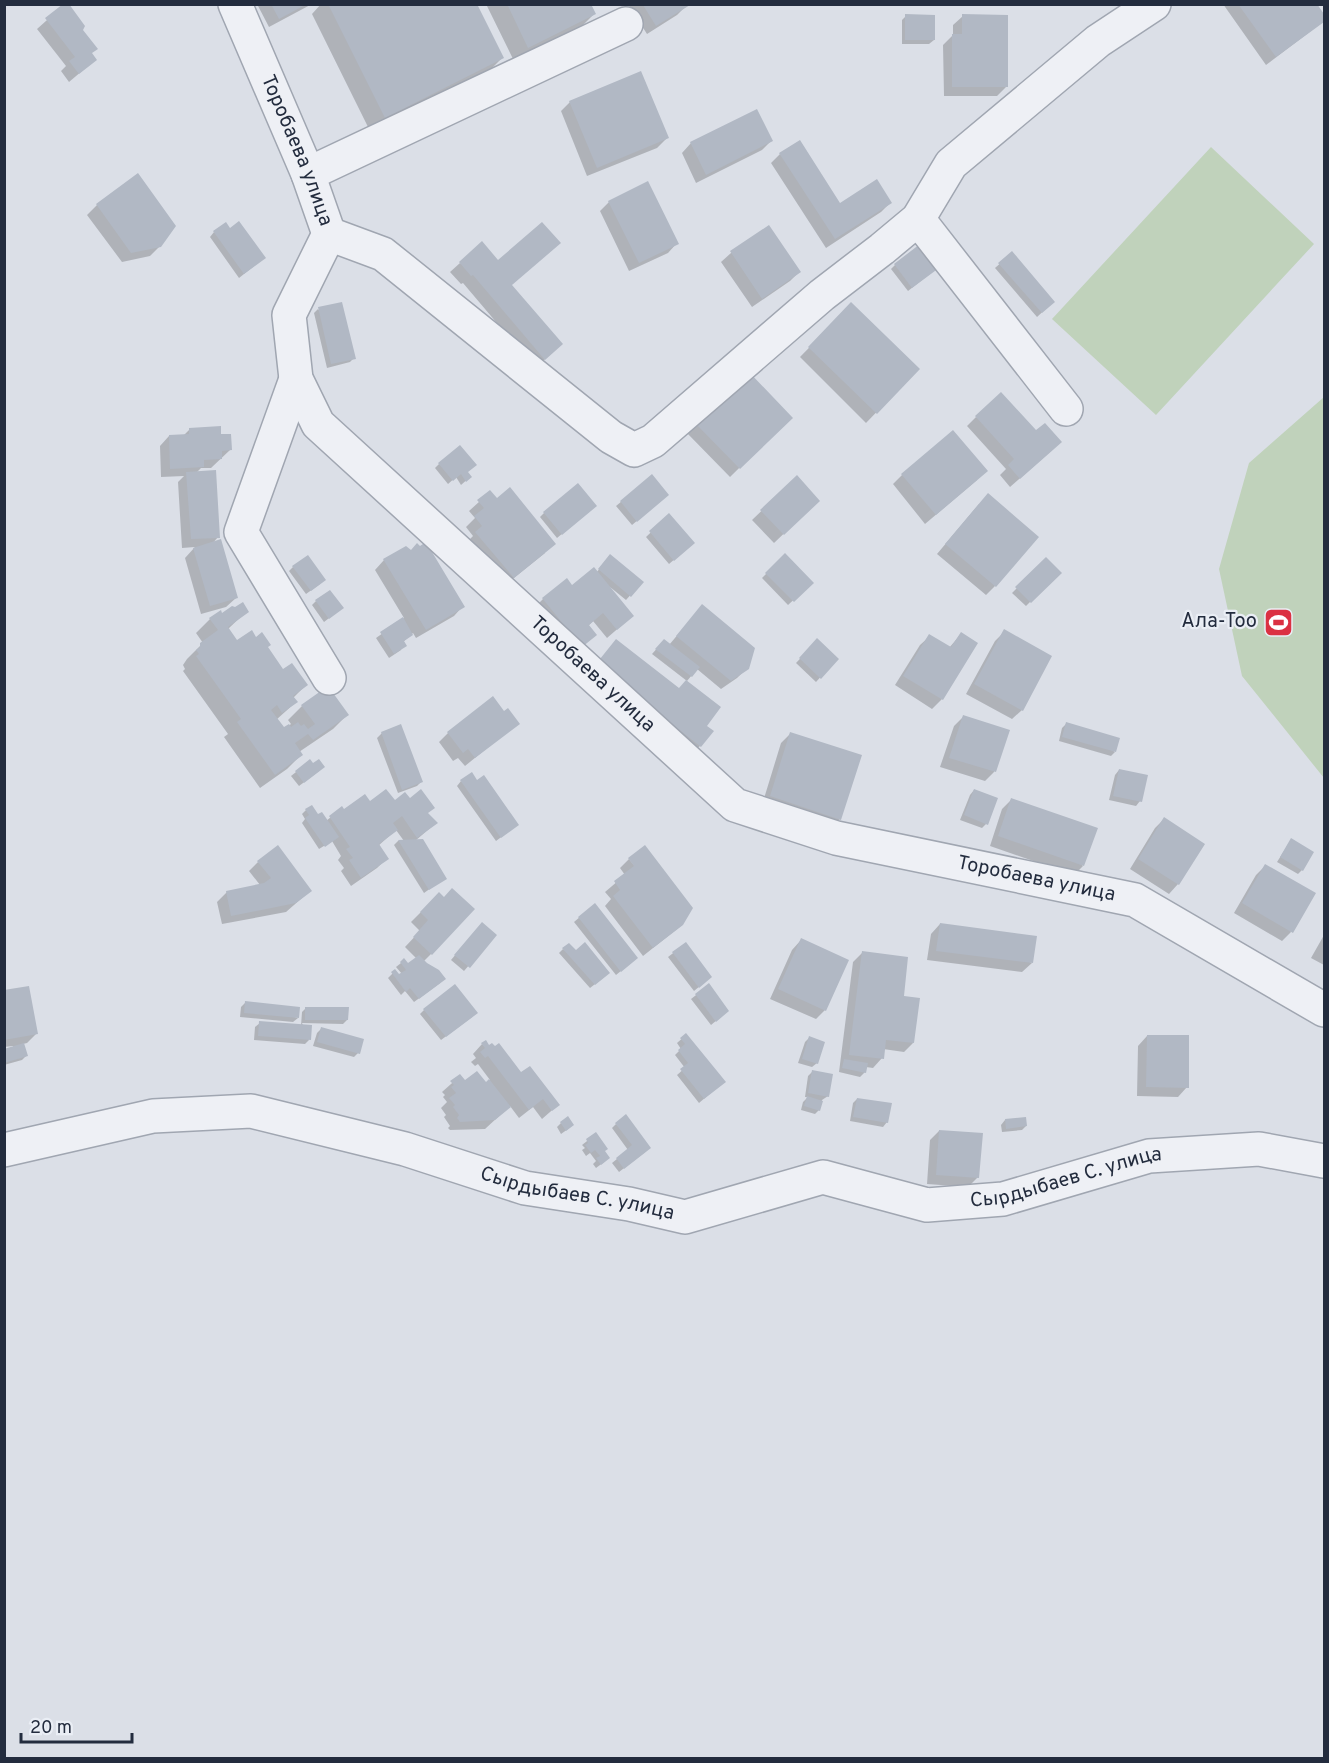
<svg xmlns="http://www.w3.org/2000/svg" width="1329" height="1763" font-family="Overpass,sans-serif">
<rect width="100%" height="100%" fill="#dbdfe7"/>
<path fill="#c0d2bb" d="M1211,147L1314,244L1156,415L1052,319Z
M1324,397V778L1242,676L1219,569L1249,463Z"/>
<path fill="#0003" d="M65,4L82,30L91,54L95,60L69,82L61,71L66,66L37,29Z
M257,4H312L269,27Z
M321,4H476L502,58L488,72L370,131L312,14Z
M486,4H589L594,14L580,28L514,61Z
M628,4H686L687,5L677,15L647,34Z
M1223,4H1316L1324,17V21L1266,65Z
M906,16L934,40L929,44H902V20Z
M963,16L1006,87L997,96H944L943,45L953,35V25Z
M570,102L667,138L657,148L587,176L561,111Z
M771,141L762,150L696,183L682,153L691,143Z
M780,154L840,205L890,203L881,212L826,248L771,163Z
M137,176L160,246L150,256L122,262L87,215L97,205Z
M609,202L677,243L668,253L629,271L600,211Z
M768,227L799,272L790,281L752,307L721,262L731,253Z
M214,232L264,258L239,278L210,237Z
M1012,253L1049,306L1037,317L995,268Z
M460,263L511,286L552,353L535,368L463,283L461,284L450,272Z
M895,265L936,269L908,291L891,269Z
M852,304L918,369L866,423L800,357Z
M318,309L354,358L350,362L327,368L314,313Z
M748,373L791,417L730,477L687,433Z
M976,417L1051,451L1010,487L1000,475L1006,469L967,426Z
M190,429L219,435L230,450L211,468H201L196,473L218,537L212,544L236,598L226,607L201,614L185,558L195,547L182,548L178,482L184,476L161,477L160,446L169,436L184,435Z
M439,464L467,472L470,477L461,485L456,477L448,484L435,468Z
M902,475L977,480L925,524L893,484Z
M652,476L663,499L632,525L616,506Z
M797,477L818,501L774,543L752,520Z
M490,492L545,553L504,586L467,542L473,536L466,527L475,518L469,511Z
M979,504L995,586L986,595L937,554Z
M591,510L557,538L540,517L544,513Z
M669,515L689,547L669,564L646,537Z
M785,555L812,583L788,605L762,578Z
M1046,559L1059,573L1026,606L1012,593Z
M384,560L463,606L454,616L416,638L413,633L403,642L401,650L389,658L376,638L404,618L375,570Z
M606,561L642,582L626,600L610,587L622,625L607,638L593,621L588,626L586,644L534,608L543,599L572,587L596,573Z
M293,567L320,584L306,594L289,571Z
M316,601L337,612L324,622L312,605Z
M702,606L747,668L737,678L721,689L697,669L687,681L652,654L660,645H669Z
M247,611L228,629L237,642L267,648L283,671L306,685L293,698L296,702L276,720L283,730L291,724L288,720L302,706L347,715L333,729L299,752L301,755L287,769L260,788L224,737L228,734L183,671L185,669L183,665L187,659L203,643L196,633L210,619Z
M1005,631L1022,710L1012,719L966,694L995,641Z
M961,634L976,644L942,699L932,709L895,685L920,645L930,636L949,648Z
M817,641L837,659L816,682L796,663Z
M588,674L705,726L700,746L690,755Z
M503,713L518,723L465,766L458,758L453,761L439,742L448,733Z
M963,717L1008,731L994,772L985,781L940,767L954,726Z
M1067,723L1115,752L1111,756L1059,741L1062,728Z
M382,733L421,782L417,786L398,793L377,738Z
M791,733L840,819L830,828L762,805L781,743Z
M310,761L319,771L299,786L291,776Z
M1119,770L1140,801L1136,806L1109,800L1115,775Z
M461,781L512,829L496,841L457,786Z
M974,790L986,824L982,828L960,820L970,795Z
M1011,800L1083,866L1074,875L990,846L1002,809Z
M394,802L427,814L436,823L415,841L445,878L424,893L394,845L398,841H404L396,830L378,846L387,858L377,868L351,886L341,871L344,868L338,860L341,856L332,841L319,849L302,823L305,819L302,814L306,810L326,821L341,809L343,811L370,803Z
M1164,819L1178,884L1169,894L1130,869L1155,828Z
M1291,840L1302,870L1298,874L1277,862Z
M629,859L682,925L643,956L605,906L611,899L605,892L625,875L620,868Z
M258,862L310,891L286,912L222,924L217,902L227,892L260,885L249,871Z
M1265,866L1291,932L1282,941L1234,913L1256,875Z
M439,894L431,954L423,962L440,983L414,1002L405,991L401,995L388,978L395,971L399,977L402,974L396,967L401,963L408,965L417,959L405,947L420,931L411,922Z
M594,905L632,962L616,975L574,922Z
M940,924L1032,963L1022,972L927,960L931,934Z
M478,928L495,935L464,971L451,960Z
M1324,935V965L1311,958Z
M801,940L825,1010L816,1019L770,999L792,950Z
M685,944L706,981L694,991L668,957Z
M563,949L604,977L590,988L559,953Z
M862,953L902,997L913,1043L904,1052L883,1049L882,1058L873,1068L866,1067L865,1072L860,1077L839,1072L853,962Z
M709,985L723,1015L711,1025L691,999Z
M4,992L36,1034L27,1043L23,1044L26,1056L22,1060L4,1065V1050L14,1048L13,1046L4,1047Z
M245,1003L298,1018L293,1022L240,1017L241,1007Z
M306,1008L347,1020L343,1024L302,1023L309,1040L305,1044L254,1040L255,1027L260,1023L301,1026L302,1012Z
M424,1010L472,1017L441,1040L420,1014Z
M321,1029L358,1053L354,1057L313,1046L317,1033Z
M686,1035L719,1086L699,1103L677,1075L685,1068L675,1055L681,1049L677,1043Z
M1147,1036L1187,1087L1178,1097L1137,1096L1138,1046Z
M809,1038L817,1063L812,1067L798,1063L805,1042Z
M482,1044L521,1074L558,1105L542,1119L533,1107L519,1118L510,1106L485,1129L450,1130L448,1128L450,1126L444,1117L446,1115L441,1108L447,1102L443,1097L445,1095L442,1092L460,1076L465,1082L486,1084L490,1080L478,1064L475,1066L471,1062L476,1058L473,1054Z
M813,1071L828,1096L822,1100L819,1110L815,1114L801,1110L803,1102L808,1097H805L808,1076Z
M857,1099L887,1122L883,1127L850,1121L853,1103Z
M1005,1120L1026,1126L1022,1130L1002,1132L1001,1125Z
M561,1123L568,1129L561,1134L557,1127Z
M616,1124L645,1152L619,1172L612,1163L628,1150L612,1128Z
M939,1131L978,1177L968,1187L927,1184L930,1140Z
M596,1134L604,1152V1162L596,1168L593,1164L596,1161L590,1153L586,1156L582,1150L585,1148L582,1145Z"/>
<path fill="#b1b8c4" d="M63,4H69L85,26L83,30L98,49L92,53L97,60L79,74L69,61L75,57L45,18Z
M271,4H307L279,19Z
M328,4H477L504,58L385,118Z
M507,4H591L596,14L528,48Z
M1238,4H1317L1324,14V22L1276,57Z
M643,5H690L656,26Z
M905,14L935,15V40H905Z
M962,14L1008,15V87H952V34H962Z
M641,71L669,138L597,168L569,101Z
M757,109L773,141L706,175L690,142Z
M800,140L840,203L877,179L892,203L835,239L779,153Z
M138,173L176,226L161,247L131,253L96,204Z
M648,181L679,244L639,263L608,201Z
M239,221L266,258L244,274L213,231L226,222L230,228Z
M542,222L561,243L512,285L563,344L545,360L473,275L471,276L459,262L482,241L498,260Z
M769,225L801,272L762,299L730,251Z
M924,241L943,265L912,288L894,264Z
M1012,251L1055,302L1042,313L998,263Z
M342,302L356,359L331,364L318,307Z
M851,302L920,369L877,414L808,347Z
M748,371L793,418L740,469L695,423Z
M1001,392L1036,430L1045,423L1062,442L1020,479L1008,465L1014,459L975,416Z
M221,426V434H231L232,450L222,451V459L204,460V467L170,469L169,435L189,434V428Z
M953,430L988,471L936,515L901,474Z
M460,445L477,465L468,472L472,477L466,482L461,474L453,481L438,463Z
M216,470L220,538L191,539L186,472Z
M652,474L669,495L637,522L620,501Z
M797,475L820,501L784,535L760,510Z
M578,483L597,506L562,535L543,512Z
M510,487L556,544L514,578L475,532L482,526L474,516L484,508L477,500L490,490L497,498Z
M988,493L1039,537L996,587L945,544Z
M669,513L695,543L674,561L649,531Z
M221,539L238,598L210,606L193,548Z
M426,542L465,607L426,630L383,559L406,546L411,550L417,543L420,546Z
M785,553L814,583L794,602L765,573Z
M610,554L644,582L631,597L598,569Z
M308,555L326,580L311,591L292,566Z
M1046,557L1062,573L1031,603L1015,587Z
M594,567L634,616L617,630L603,613L589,625L597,635L582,647L542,598L567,578L572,585Z
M330,590L344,608L329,619L315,600Z
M243,602L249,612L228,627L237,640L252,630L256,637L262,632L271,645L268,647L283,669L292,663L308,685L293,696L298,702L282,713L277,705L271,710L284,727L289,724L291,727L298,722L301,726L304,724L308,729L315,724L301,705L328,686L349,715L313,740L308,734L295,743L303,755L275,775L237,722L241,719L196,656L199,654L196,650L200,647V643L218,630L209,618L221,610L222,613L232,606L235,607Z
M702,604L755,648L749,669L731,681L676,636Z
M403,617L413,635L404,641L407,646L394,654L380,632Z
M1004,629L1052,656L1023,711L974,684Z
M961,632L978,643L943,700L903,676L929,634L951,647Z
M817,638L839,659L821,679L799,658Z
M616,639L679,688L686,680L721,707L707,726L714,731L701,747L596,664Z
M664,639L700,667L692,677L655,649Z
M493,696L504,711L508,708L520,724L475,758L468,749L463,753L447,732Z
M963,715L1010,730L996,772L949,758Z
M1066,722L1120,738L1116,752L1062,737Z
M401,724L423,782L402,790L381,732Z
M790,732L862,755L841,820L770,796Z
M310,759L313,763L319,759L325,767L304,783L295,771Z
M1119,769L1148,775L1142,802L1113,796Z
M472,772L477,780L484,775L519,825L501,838L460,780Z
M386,789L395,800L405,792L410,798L421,789L435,808L428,813L438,823L417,838L402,816L393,823L398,830L379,844L389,859L361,878L349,860L353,858L346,849L350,847L329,816L342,806L344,809L365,794L370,801Z
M974,789L998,798L988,825L964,815Z
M1011,798L1098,828L1084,866L998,836Z
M312,805L318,814L322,812L339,837L325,847L305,818L309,815L305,809Z
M1164,817L1205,844L1179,885L1138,859Z
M1291,838L1314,852L1303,871L1280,857Z
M423,839L447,879L429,890L398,840Z
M278,845L312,891L296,903L231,916L226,891L264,883L271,878L257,861Z
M645,845L693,908L683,925L653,948L613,896L620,890L614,881L634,866L628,858Z
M1265,864L1316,893L1293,933L1242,903Z
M452,888L475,909L432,955L413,937L428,920L420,912L439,892L444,897Z
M595,903L638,958L621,972L578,917Z
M482,922L497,935L470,968L454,955Z
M940,923L1037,936L1033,963L936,951Z
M801,938L849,960L826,1011L778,989Z
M585,942L610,973L595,985L562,948L569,943L576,950Z
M686,942L712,977L699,988L672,952Z
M862,951L908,957L904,996L920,998L914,1043L886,1040L884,1059L849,1055Z
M419,955L427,963L439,970L446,979L419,999L410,988L406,992L391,972L395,969L399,974L406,970L400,962L404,958L408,963Z
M709,983L729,1011L716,1022L695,994Z
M455,984L478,1013L446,1037L423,1009Z
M29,986L38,1034L4,1040V990Z
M245,1001L300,1007L299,1018L244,1013Z
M305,1007H349L348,1020H305Z
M259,1021L312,1025L311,1040L258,1036Z
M321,1027L364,1039L360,1054L317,1042Z
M686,1033L726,1082L704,1099L680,1069L688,1063L678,1050L685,1044L680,1038Z
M1147,1035H1189V1088L1146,1087Z
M809,1036L825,1042L818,1064L802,1059Z
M486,1040L489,1045L492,1043L495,1046L499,1043L521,1072L530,1066L560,1105L552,1111L543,1099L529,1110L488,1056L485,1058L480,1052L485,1048L481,1043Z
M24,1043L28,1056L4,1063V1049Z
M844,1059L868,1063L866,1073L842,1068Z
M812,1070L833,1074L829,1097L808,1093Z
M477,1071L486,1082L489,1079L511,1107L495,1120L460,1122L457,1118L459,1115L453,1107L455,1105L449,1098L456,1093L451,1087L454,1085L450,1081L460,1074L465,1080Z
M807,1096L823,1101L820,1111L804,1106Z
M857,1098L892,1103L888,1123L853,1117Z
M626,1114L651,1148L624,1169L616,1158L632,1145L615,1123Z
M568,1116L574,1125L566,1131L560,1122Z
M1026,1117L1027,1126L1006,1129L1005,1119Z
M939,1130L983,1133L979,1178L936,1175Z
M596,1132L608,1149L605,1151L610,1158L601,1165L596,1158L600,1156L595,1150L591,1153L585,1145L588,1143L586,1139Z"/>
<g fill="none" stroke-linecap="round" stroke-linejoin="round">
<defs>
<g id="minor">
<path id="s1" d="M235,4L308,174L329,234L289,315L296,379L318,424L735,805L836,838L1135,900L1324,1010"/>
<path d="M308,174L626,24"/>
<path d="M918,219L1066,409"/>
<path d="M329,234L383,254L611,437L634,450L653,441L822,295L882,249L918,219L951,164L1098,41L1154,4"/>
<path d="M296,379L241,532L329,678"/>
<path id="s2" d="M4,1150L153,1116L251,1111L405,1149L525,1188L629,1204L685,1217L823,1177L927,1205L1003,1199L1149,1156L1259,1149L1324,1161"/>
</g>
</defs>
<use href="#minor" stroke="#a0a6b1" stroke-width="36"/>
<use href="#minor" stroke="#eef0f5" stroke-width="33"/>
</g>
<defs>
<symbol id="stadium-square" viewBox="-11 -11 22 22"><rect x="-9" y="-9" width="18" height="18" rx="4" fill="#db3142" stroke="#eaeef5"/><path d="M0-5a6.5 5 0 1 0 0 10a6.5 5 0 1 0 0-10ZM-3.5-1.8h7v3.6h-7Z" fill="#fff"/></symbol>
</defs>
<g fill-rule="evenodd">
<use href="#stadium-square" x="1262" y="606" width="33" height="33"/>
</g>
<g text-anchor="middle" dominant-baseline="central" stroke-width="4.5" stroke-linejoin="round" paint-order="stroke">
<g font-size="20" fill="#232c3e" stroke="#eaeef5">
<text stroke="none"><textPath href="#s1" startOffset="159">Торобаева улица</textPath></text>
<text stroke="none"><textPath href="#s1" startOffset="825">Торобаева улица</textPath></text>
<text stroke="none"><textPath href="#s1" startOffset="1329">Торобаева улица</textPath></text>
<text stroke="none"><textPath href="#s2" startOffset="1092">Сырдыбаев С. улица</textPath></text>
<text stroke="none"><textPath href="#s2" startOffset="588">Сырдыбаев С. улица</textPath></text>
</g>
<g font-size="20" fill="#232c3e" stroke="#eaeef5" text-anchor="end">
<text x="1257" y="622">Ала-Тоо</text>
</g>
</g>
<rect width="1329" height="1763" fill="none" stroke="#232c3e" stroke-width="12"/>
<path d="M21 1733v9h111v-9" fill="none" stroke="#232c3e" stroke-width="3"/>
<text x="30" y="1733" font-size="18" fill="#232c3e" stroke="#eaeef5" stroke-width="4.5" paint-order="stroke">20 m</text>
</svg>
